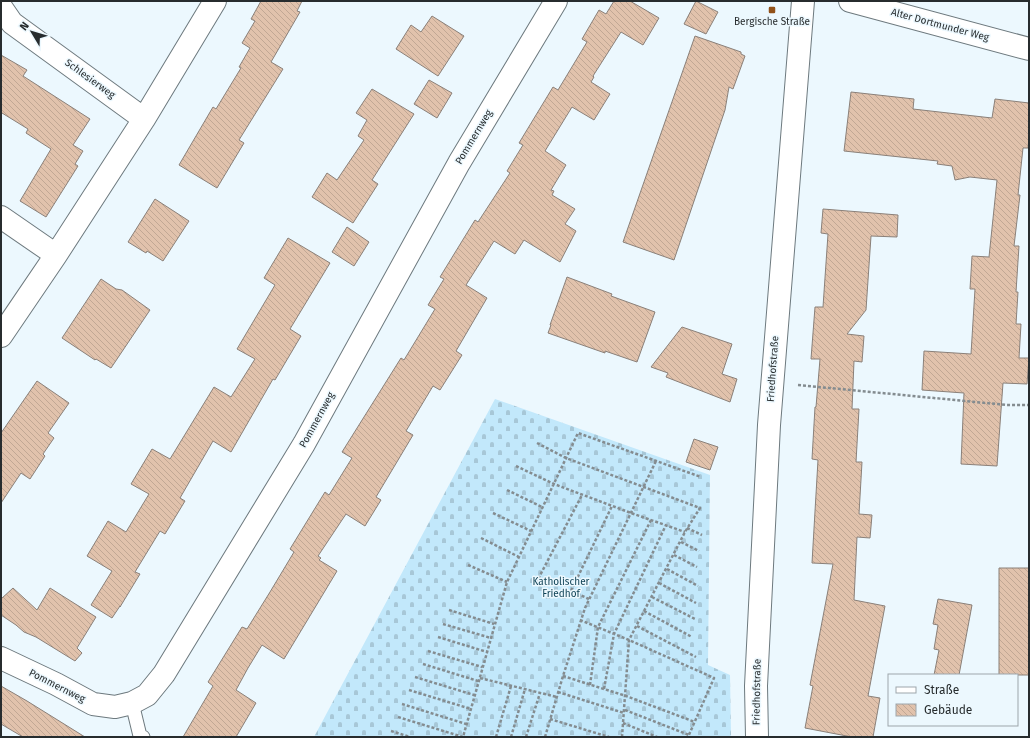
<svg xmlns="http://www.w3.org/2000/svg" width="1030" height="738" font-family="'Fira Sans',sans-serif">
<defs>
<pattern id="cemetery-stones" width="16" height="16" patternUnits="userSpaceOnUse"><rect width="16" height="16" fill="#c2e8fb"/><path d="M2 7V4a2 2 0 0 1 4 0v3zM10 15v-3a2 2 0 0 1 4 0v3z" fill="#a7c7d7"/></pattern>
<pattern id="building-back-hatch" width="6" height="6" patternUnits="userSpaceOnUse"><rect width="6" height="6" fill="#e1c2ac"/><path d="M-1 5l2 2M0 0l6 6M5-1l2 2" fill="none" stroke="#c1a794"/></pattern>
</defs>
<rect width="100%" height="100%" fill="#ecf8fe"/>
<path fill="url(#cemetery-stones)" d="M495,399L710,475L708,665L730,675L731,737H314Z"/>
<path fill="url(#building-back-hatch)" stroke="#8a8079" d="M261,1H302L297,11L300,12L271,62L283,69L239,140L244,143L217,188L179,165L213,107L216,109L241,68L239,67L250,48L242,43L255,21L251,19Z
M614,1H630L659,18L643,45L621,32L593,76L594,77L591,82L610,94L594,120L572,107L545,151L566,165L551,190L554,191L552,195L575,209L565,224L576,231L560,262L524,240L515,254L494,241L466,285L487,298L456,351L462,355L440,390L433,386L406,431L413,435L376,497L381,500L365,526L346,514L318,556L321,558L319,560L337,571L284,659L262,645L248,668L236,690L256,703L236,737H183L213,686L208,682L242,627L247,629L270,592L294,552L290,549L325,492L329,495L352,458L342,452L401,358L404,360L435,309L428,305L444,279L440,277L475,220L478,222L510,173L507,171L523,145L519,143L553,87L558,90L587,42L582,39L599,10L606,14Z
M696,1L718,12L706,34L684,24Z
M432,16L464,36L438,76L396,49L411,25L421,32Z
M695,36L741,52V54L745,56L733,89L729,87L725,110L674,260L623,242Z
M1,55L27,70L23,76L90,119L73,145L83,151L75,164L78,166L46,217L20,201L51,149L26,133L28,129L2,113L1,115Z
M429,80L452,93L437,118L414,104Z
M372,89L414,114L372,180L378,184L353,223L312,197L327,173L337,180L364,140L358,136L367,120L356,113Z
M851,92L914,99L913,109L992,118L995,99L1029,103V137L1028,148H1023L1018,195H1020L1014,246H1019L1016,292H1018L1016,324H1021L1019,358H1029L1027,384L1003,383L997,466L961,464L964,393L922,390L924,351L971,354L975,289H970L972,256L989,257L997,180L970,177L955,180L952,166L937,164L938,161L844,151Z
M155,199L189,221L163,261L147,251L146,253L128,242Z
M823,209L898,215L897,237L871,236L866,310L847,334L864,336L862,362L854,361L852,409H859L856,462H862L859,514L872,515L870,538L857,537L854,600L885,606L868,696L880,698L873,737H852L805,728L813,686L810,685L833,564L812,563L818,460L812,459L815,407H816L820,359H811L815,307H823L828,234L821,233Z
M347,227L369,242L354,266L332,252Z
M288,238L330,263L290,329L301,336L275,380L273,379L231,452L213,441L180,498L185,501L165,534L160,531L135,572L140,574L120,607V606L112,618L91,605L112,571L87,556L108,521L126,532L149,494L131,484L152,449L170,459L214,387L231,397L255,359L237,349L275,285L264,278Z
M567,277L612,294L611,296L655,312L637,362L605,351V353L548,333L551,325H550Z
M101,279L116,289L122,290L150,310L111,368L96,359L95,360L62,338Z
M682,327L732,344L722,374L737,379L730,402L666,377L668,373L651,367Z
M37,381L69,403L48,433L54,438L43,454L45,456L30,479L21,473L1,503V433Z
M694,439L718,447L710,470L686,462Z
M999,568H1029V675H999Z
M13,588L37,610L50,588L96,617L77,648L82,653L75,661L36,637L24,632L16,625L1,615V599Z
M938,599L972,605L959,675H934L939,650L934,649L938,625L933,624Z
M1,686L27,701L85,737H23L1,724Z"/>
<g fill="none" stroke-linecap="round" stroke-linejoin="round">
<defs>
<path id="lane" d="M132,703L140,736L143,737"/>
<path id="street" d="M850,1L1029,49
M1,7L12,23L144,119
M1,217L56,255L144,119L215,1
M1,336L56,255
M1,658L56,684L93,704L115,707L132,703L147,695L164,674L304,444L459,163L556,1
M757,737L756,686L769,425L803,1"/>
</defs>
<use href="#lane" stroke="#6d797e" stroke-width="15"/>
<use href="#street" stroke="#6d797e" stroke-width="24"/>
<path stroke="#848c90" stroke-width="2.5" stroke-dasharray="3 2" stroke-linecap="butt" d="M798,385L1007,405H1029
M537,443L566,458L700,508L685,532L629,640L622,737
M516,466L554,484L631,513L685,532
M507,490L542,507
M493,513L531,531
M687,528L702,535
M481,538L519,557
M681,542L699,551
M674,555L697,567
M468,565L507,582
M667,569L698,586
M536,583L582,495
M659,583L696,603
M652,597L695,619
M589,599L571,591L612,506
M449,610L494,624
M644,611L692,637
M580,620L629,640L714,678L688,737
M443,624L491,638
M637,626L696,657
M438,637L487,652
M428,651L482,667
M423,664L478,681
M563,676L626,696L695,722
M415,677L474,695
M480,678L557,697
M590,685L598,627L651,520
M604,689L614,634L666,525
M409,690L471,709
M558,692L624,713
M402,704L466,724
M625,710L689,735
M398,717L463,737L507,582L578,433L701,477
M550,719L609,737
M623,723L657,737
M391,731L410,737
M496,737L511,686
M511,737L525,689
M526,737L540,693
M545,737L563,676L585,608L656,461"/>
<use href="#lane" stroke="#fff" stroke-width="13"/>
<use href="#street" stroke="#fff" stroke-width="22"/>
</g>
<rect fill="#92521a" stroke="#ecf8fe" stroke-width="1.5" x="768" y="6" width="8" height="8" rx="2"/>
<g text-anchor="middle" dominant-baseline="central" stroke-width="3" stroke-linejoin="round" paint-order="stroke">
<g font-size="10" fill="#272c2e" stroke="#ecf8fe">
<text x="772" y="22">Bergische Straße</text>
</g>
<g font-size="10" fill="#272c2e" stroke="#ecf8fe">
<text transform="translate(940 25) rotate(15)">Alter Dortmunder Weg</text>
<text transform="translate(90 79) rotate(36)">Schlesierweg</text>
<text transform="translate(474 137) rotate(-59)">Pommernweg</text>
<text transform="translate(773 369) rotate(-86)">Friedhofstraße</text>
<text transform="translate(317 420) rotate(-61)">Pommernweg</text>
<text transform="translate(57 686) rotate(27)">Pommernweg</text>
<text transform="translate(757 692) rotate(-89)">Friedhofstraße</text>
</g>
<g font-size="10" fill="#0b3f53" stroke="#ecf8fe">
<text x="561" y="582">Katholischer<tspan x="561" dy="12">Friedhof</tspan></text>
</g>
</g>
<rect width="1030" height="738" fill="none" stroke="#272c2e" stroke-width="4"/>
<rect x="888" y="674" width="130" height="52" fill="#ecf8fe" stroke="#9da6ab"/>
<rect x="896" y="687" width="20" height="6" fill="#ffffff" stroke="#9da6ab"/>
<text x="924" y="694" font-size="12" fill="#272c2e">Straße</text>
<rect x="896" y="704" width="20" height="12" fill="url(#building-back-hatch)" stroke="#9da6ab"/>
<text x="924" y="714" font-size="12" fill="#272c2e">Gebäude</text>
<g transform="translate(32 32) rotate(308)" stroke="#ecf8fe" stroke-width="3" paint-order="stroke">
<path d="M0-3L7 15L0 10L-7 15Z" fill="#272c2e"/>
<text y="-6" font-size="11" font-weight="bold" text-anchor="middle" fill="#272c2e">N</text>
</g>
</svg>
